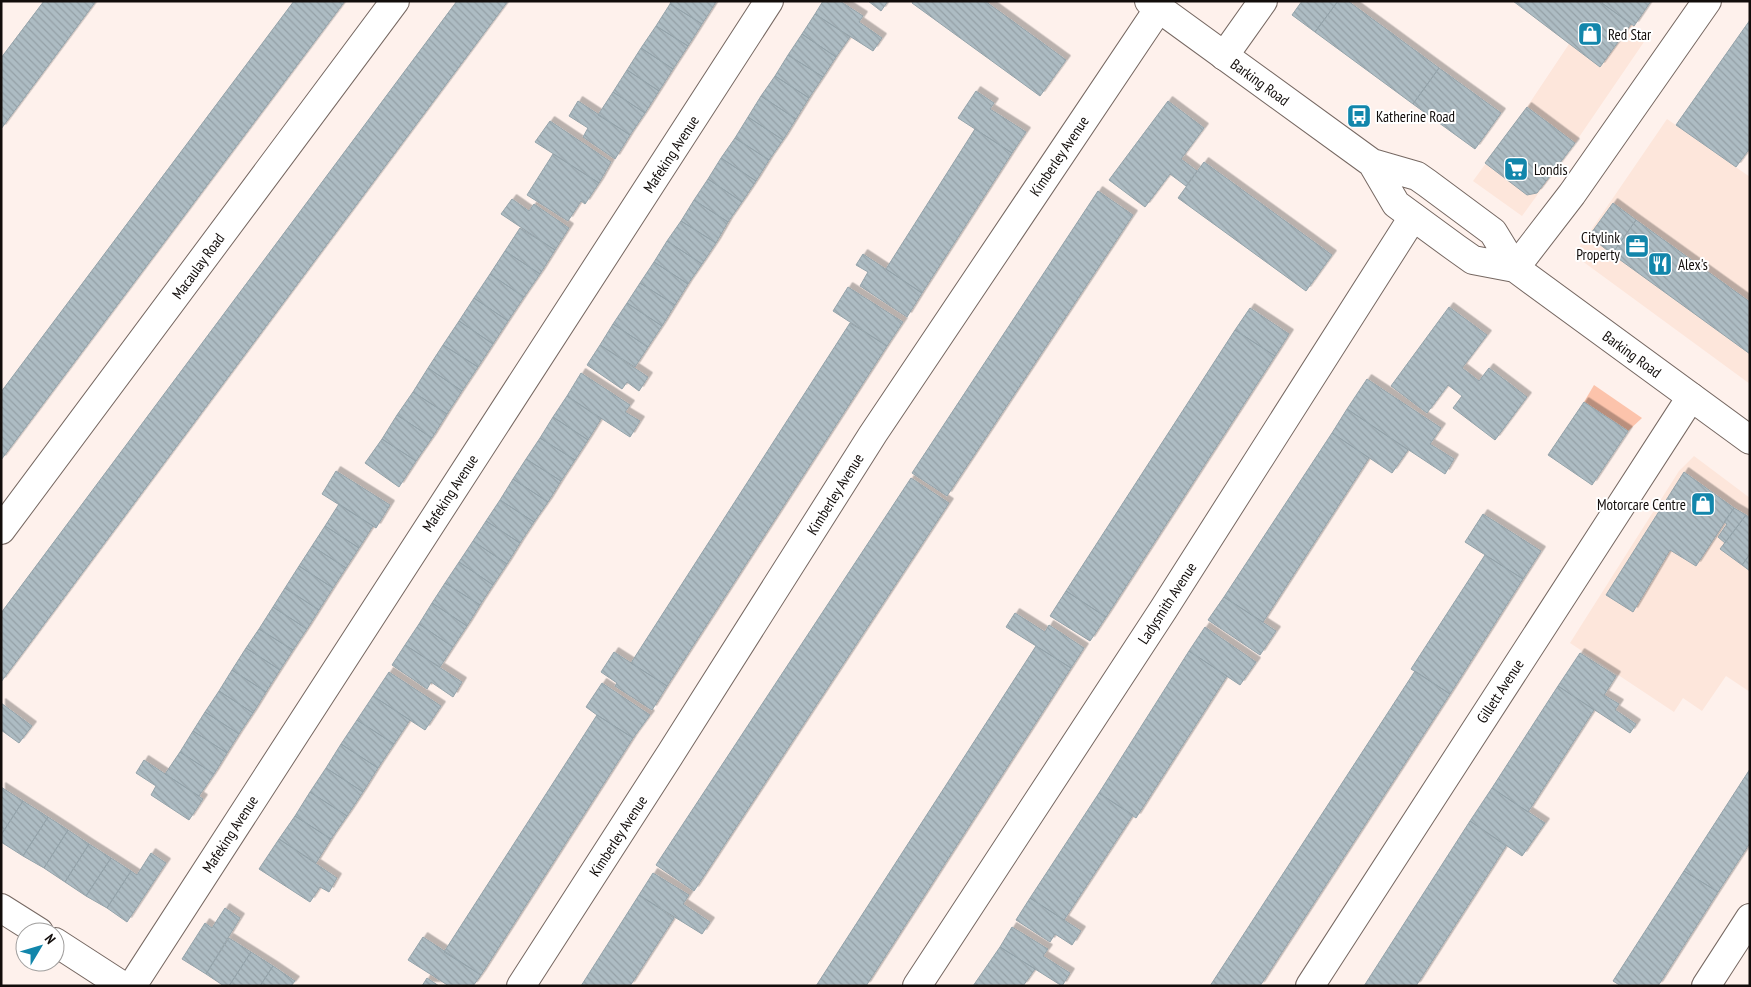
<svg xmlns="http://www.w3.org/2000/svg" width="1751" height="987" font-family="'PT Sans Narrow',sans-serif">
<defs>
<pattern id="building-back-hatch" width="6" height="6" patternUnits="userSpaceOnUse" patternTransform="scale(1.25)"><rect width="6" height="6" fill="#adbcc3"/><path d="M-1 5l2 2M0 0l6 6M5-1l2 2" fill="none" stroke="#94a0a6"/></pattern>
<filter id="shadow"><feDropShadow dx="4.5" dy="-4.5" stdDeviation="0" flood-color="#0004"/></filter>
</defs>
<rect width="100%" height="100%" fill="#fef1ec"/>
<path fill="#fde6db" d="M1513,1H1599L1648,36L1575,143L1522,216L1473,181L1527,107L1569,44Z
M1667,119L1750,177V384L1574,255Z
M1694,456L1750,498V692L1726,676L1702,711L1683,698L1674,712L1570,643L1679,471Z"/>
<path fill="#fcc3ab" d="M1594,385L1642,418L1628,431L1584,402Z"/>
<path fill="url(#building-back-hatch)" stroke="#94a3aa" filter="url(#shadow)" d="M44,1H96L1,129V58Z
M294,1H345L1,460V392Z
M457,1H508L1,682V613Z
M671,1H714L716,2L702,24L670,4Z
M823,1H840L863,16L859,22L882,38L873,51L815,14Z
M868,1H888L881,11Z
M913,1H985L1066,60L1040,96L912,3Z
M1302,1H1338L1315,32L1292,15Z
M1338,1H1348L1439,68L1413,104L1315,32Z
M1513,1H1599L1631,24L1600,67Z
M1603,1H1651L1634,26L1602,3Z
M670,4L702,24L688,46L656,26Z
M815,14L850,37L836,57L802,34Z
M1750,20V148L1736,167L1676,125Z
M656,26L688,46L673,69L641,48Z
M802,34L836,57L823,77L788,55Z
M641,48L673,69L659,91L627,70Z
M788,55L823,77L809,98L775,76Z
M1439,68L1501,113L1475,149L1413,104Z
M627,70L659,91L645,113L613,92Z
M775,76L809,98L796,119L761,96Z
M976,91L994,103L990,109L1026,132L1012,153L958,118Z
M613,92L645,113L630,135L598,115Z
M761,96L796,119L783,140L748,117Z
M578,101L630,135L615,159L583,137L588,128L569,116Z
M1168,101L1204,128L1181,159L1197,171L1186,186L1170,174L1145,207L1109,180Z
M1527,107L1575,143L1537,193L1527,195L1485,163Z
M748,117L783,140L769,160L735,138Z
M550,121L611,162L599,183L535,142Z
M975,129L1012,153L922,293L886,269Z
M735,138L769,160L756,181L721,158Z
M553,154L599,183L585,204L581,201L568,221L527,195Z
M721,158L756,181L742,202L708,179Z
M1204,162L1332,255L1306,291L1178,198Z
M708,179L742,202L728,222L694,200Z
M1098,191L1133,215L947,496L912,473Z
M512,199L529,211L534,204L569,228L555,250L501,214Z
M694,200L728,222L716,243L681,221Z
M1613,203L1636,220L1612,254L1589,236Z
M1636,220L1750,302V354L1612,254Z
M681,221L716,243L702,264L667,241Z
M520,228L555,250L540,274L505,251Z
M667,241L702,264L688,284L654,262Z
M505,251L540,274L524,297L490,274Z
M863,254L922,293L907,317L860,286L868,272L856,265Z
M654,262L688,284L675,305L640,283Z
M490,274L524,297L508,321L474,298Z
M640,283L675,305L662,326L627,303Z
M848,287L903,322L887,346L833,311Z
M474,298L508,321L493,344L459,321Z
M627,303L662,326L648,347L613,324Z
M1449,307L1487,335L1462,368L1479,381L1489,368L1527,397L1495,440L1453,408L1462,396L1448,385L1427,413L1391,386Z
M1250,308L1289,334L1275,356L1235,330Z
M459,321L493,344L478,367L443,345Z
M850,323L887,346L667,686L631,663Z
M613,324L648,347L635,367L600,345Z
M1235,330L1275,356L1106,617L1066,591Z
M443,345L478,367L462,391L428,368Z
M600,345L648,377L639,391L627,382L622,389L587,365Z
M428,368L462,391L447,414L413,392Z
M581,373L630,405L625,412L640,421L630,437L567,396Z
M1367,379L1441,428L1430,444L1454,459L1445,474L1347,409Z
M413,392L447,414L432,438L397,415Z
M567,396L601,419L588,440L553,417Z
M1584,402L1628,431L1592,485L1548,455Z
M1347,409L1408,450L1392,473L1332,433Z
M397,415L432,438L416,461L382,439Z
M553,417L588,440L575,460L540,438Z
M1332,433L1369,458L1263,622L1224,597Z
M540,438L575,460L561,481L526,459Z
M382,439L416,461L399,487L365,463Z
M526,459L561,481L548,502L513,479Z
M336,471L390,505L376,528L322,494Z
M1684,472L1734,508L1696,566L1670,550L1633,612L1606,595Z
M911,478L949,503L694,891L656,865Z
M513,479L548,502L534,522L500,500Z
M500,500L534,522L520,543L486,521Z
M339,504L373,526L359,548L325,526Z
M1734,508L1746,515L1725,543L1718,537L1727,524L1724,522Z
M1483,514L1541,551L1523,579L1465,542Z
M1746,515L1750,518V554L1742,565L1720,549Z
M486,521L520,543L507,564L473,541Z
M325,526L359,548L346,568L312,546Z
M473,541L507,564L493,585L459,562Z
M312,546L346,568L333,588L299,566Z
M1750,554V571L1742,565Z
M1485,555L1523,579L1450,694L1411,669Z
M459,562L493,585L480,605L445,583Z
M299,566L333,588L319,610L285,588Z
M445,583L480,605L467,626L432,603Z
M285,588L319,610L307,629L273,607Z
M1066,591L1106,617L1090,641L1050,616Z
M1224,597L1276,631L1260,655L1208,620Z
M432,603L467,626L453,647L419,624Z
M273,607L307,629L293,650L259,629Z
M1015,613L1045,632L1049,625L1084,648L1071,668L1006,627Z
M419,624L453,647L440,667L405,645Z
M1205,627L1256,662L1240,685L1189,651Z
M259,629L293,650L280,670L246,648Z
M405,645L462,682L453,697L431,682L427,689L392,665Z
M1036,646L1071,668L866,986H816Z
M246,648L280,670L266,692L232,670Z
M1189,651L1227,676L1136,818L1099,793Z
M614,652L667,686L652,710L615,686L617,683L601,672Z
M1580,653L1616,676L1604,695L1619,704L1615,710L1636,724L1630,733L1558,686Z
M232,670L266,692L253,713L219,691Z
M1415,671L1450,694L1260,986H1210Z
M389,672L441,706L425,730L373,696Z
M602,683L650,715L633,738L597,715L586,707Z
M1558,686L1594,710L1528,812L1492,788Z
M219,691L253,713L239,734L205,712Z
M373,696L410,720L394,744L357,720Z
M1,703L32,726L19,743L1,730Z
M205,712L239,734L227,753L193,731Z
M597,715L633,738L481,975L444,952Z
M357,720L394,744L378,768L341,744Z
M193,731L227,753L214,774L180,752Z
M341,744L378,768L363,792L326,768Z
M180,752L214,774L199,796L165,774Z
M144,760L203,799L189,820L151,795L156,786L136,773Z
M326,768L363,792L347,816L310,792Z
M1750,769V843L1718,892L1684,871Z
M1,787L23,801L1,835Z
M1492,788L1545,823L1522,856L1470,821Z
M310,792L347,816L331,839L295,816Z
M1099,793L1133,815L1064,920L1030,898Z
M23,801L48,817L23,856L1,842V835Z
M295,816L331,839L316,863L279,839Z
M48,817L68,830L44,868L23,856Z
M1470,821L1506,846L1416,986H1364Z
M68,830L89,844L65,882L44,868Z
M279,839L337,878L329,892L320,887L310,902L259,869Z
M89,844L111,858L86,896L65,882Z
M151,853L166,863L127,922L107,908L131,871L137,875Z
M111,858L131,871L107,908L86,896Z
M1684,871L1718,892L1658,986H1621L1613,981Z
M653,873L689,895L683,904L710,922L702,934L639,895Z
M639,895L674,918L630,986H581Z
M1030,898L1081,931L1072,945L1055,934L1050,942L1016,920Z
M225,908L240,918L206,974L182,959L205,923L212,928Z
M1012,927L1048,949L1043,956L1070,973L1062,986L1000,947Z
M423,937L481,975L473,986H449L408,960Z
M229,938L251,952L229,986H224L206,974Z
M1000,947L1035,969L1023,986H973Z
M251,952L273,966L260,986H229Z
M273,966L295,981L291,986H260Z
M427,978L439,986H422Z"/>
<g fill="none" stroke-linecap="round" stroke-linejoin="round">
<defs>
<path id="street" d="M1224,56L1263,1
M1,530L395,1
M132,986L769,1
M521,986L671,753L873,434L1159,8
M917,986L1163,610L1413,217
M1310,986L1691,397
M1706,986L1750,918"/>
<path id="secondary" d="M1515,268L1572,194L1707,1
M1,908L39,932
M55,942L123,986"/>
<path id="primary" d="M1149,1L1372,163L1417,176L1427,183L1493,232L1515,268L1750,440
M1372,163L1396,204L1456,248L1473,260L1515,268"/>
</defs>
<use href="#street" stroke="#766862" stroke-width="30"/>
<use href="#secondary" stroke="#766862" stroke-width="30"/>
<use href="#primary" stroke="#766862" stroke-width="30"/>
<use href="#street" stroke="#fff" stroke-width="28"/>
<use href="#secondary" stroke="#fff" stroke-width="28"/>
<use href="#primary" stroke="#fff" stroke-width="28"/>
</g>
<defs>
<symbol id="shop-square" viewBox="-11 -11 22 22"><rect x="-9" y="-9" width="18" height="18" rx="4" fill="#1286ab" stroke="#fff"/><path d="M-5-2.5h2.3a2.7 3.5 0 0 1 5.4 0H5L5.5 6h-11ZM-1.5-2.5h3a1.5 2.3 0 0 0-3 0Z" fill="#fff"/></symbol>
<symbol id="bus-square" viewBox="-11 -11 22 22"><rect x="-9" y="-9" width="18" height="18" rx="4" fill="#1286ab" stroke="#fff"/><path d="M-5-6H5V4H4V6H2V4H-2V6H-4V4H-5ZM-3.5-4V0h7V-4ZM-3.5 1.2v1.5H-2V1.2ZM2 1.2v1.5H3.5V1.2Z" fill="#fff"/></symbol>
<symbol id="supermarket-square" viewBox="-11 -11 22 22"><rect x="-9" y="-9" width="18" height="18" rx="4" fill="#1286ab" stroke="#fff"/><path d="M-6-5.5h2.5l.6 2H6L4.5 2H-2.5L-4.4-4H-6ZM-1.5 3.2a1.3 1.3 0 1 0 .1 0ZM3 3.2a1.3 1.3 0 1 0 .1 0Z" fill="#fff"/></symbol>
<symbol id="office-square" viewBox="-11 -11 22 22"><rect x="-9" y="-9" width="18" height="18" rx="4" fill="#1286ab" stroke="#fff"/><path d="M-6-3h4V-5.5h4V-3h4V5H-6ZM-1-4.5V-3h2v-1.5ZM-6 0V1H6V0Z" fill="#fff"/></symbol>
<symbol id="restaurant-square" viewBox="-11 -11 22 22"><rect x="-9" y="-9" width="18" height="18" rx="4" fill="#1286ab" stroke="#fff"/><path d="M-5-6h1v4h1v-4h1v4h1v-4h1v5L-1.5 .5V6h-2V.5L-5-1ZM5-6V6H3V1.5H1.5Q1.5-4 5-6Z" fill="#fff"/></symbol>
</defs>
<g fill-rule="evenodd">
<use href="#shop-square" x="1576" y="20" width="28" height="28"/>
<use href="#bus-square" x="1345" y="102" width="28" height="28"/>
<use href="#supermarket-square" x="1502" y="155" width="28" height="28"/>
<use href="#office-square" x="1623" y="232" width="28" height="28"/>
<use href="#restaurant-square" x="1646" y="250" width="28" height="28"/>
<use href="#shop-square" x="1689" y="490" width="28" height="28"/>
</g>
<g text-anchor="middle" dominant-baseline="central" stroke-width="4" stroke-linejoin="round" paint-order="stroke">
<g font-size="15" fill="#120d0b" stroke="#fff" text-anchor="start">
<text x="1608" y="34">Red Star</text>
<text x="1376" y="116">Katherine Road</text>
<text x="1534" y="169">Londis</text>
<text x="1620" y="237" text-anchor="end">Citylink<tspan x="1620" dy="17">Property</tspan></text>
<text x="1678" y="264">Alex's</text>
<text x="1686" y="504" text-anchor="end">Motorcare Centre</text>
</g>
<g font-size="15" fill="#120d0b" stroke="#fff">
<text transform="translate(1260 82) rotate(36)">Barking Road</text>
<text transform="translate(671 154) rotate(-57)">Mafeking Avenue</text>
<text transform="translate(1059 156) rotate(-56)">Kimberley Avenue</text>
<text transform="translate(198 266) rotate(-54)">Macaulay Road</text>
<text transform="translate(1632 354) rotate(36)">Barking Road</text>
<text transform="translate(450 493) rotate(-57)">Mafeking Avenue</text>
<text transform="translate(835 494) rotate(-58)">Kimberley Avenue</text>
<text transform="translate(1167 603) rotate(-57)">Ladysmith Avenue</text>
<text transform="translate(1500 691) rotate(-57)">Gillett Avenue</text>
<text transform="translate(230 834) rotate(-57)">Mafeking Avenue</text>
<text transform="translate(618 836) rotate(-57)">Kimberley Avenue</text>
</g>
</g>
<rect width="1751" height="987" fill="none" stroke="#120d0b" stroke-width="5"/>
<g transform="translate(40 947) rotate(52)"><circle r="24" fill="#ffffff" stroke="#a09e9d"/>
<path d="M0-4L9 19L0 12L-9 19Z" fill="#1286ab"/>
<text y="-8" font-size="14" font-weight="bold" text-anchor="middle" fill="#120d0b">N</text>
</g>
</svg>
